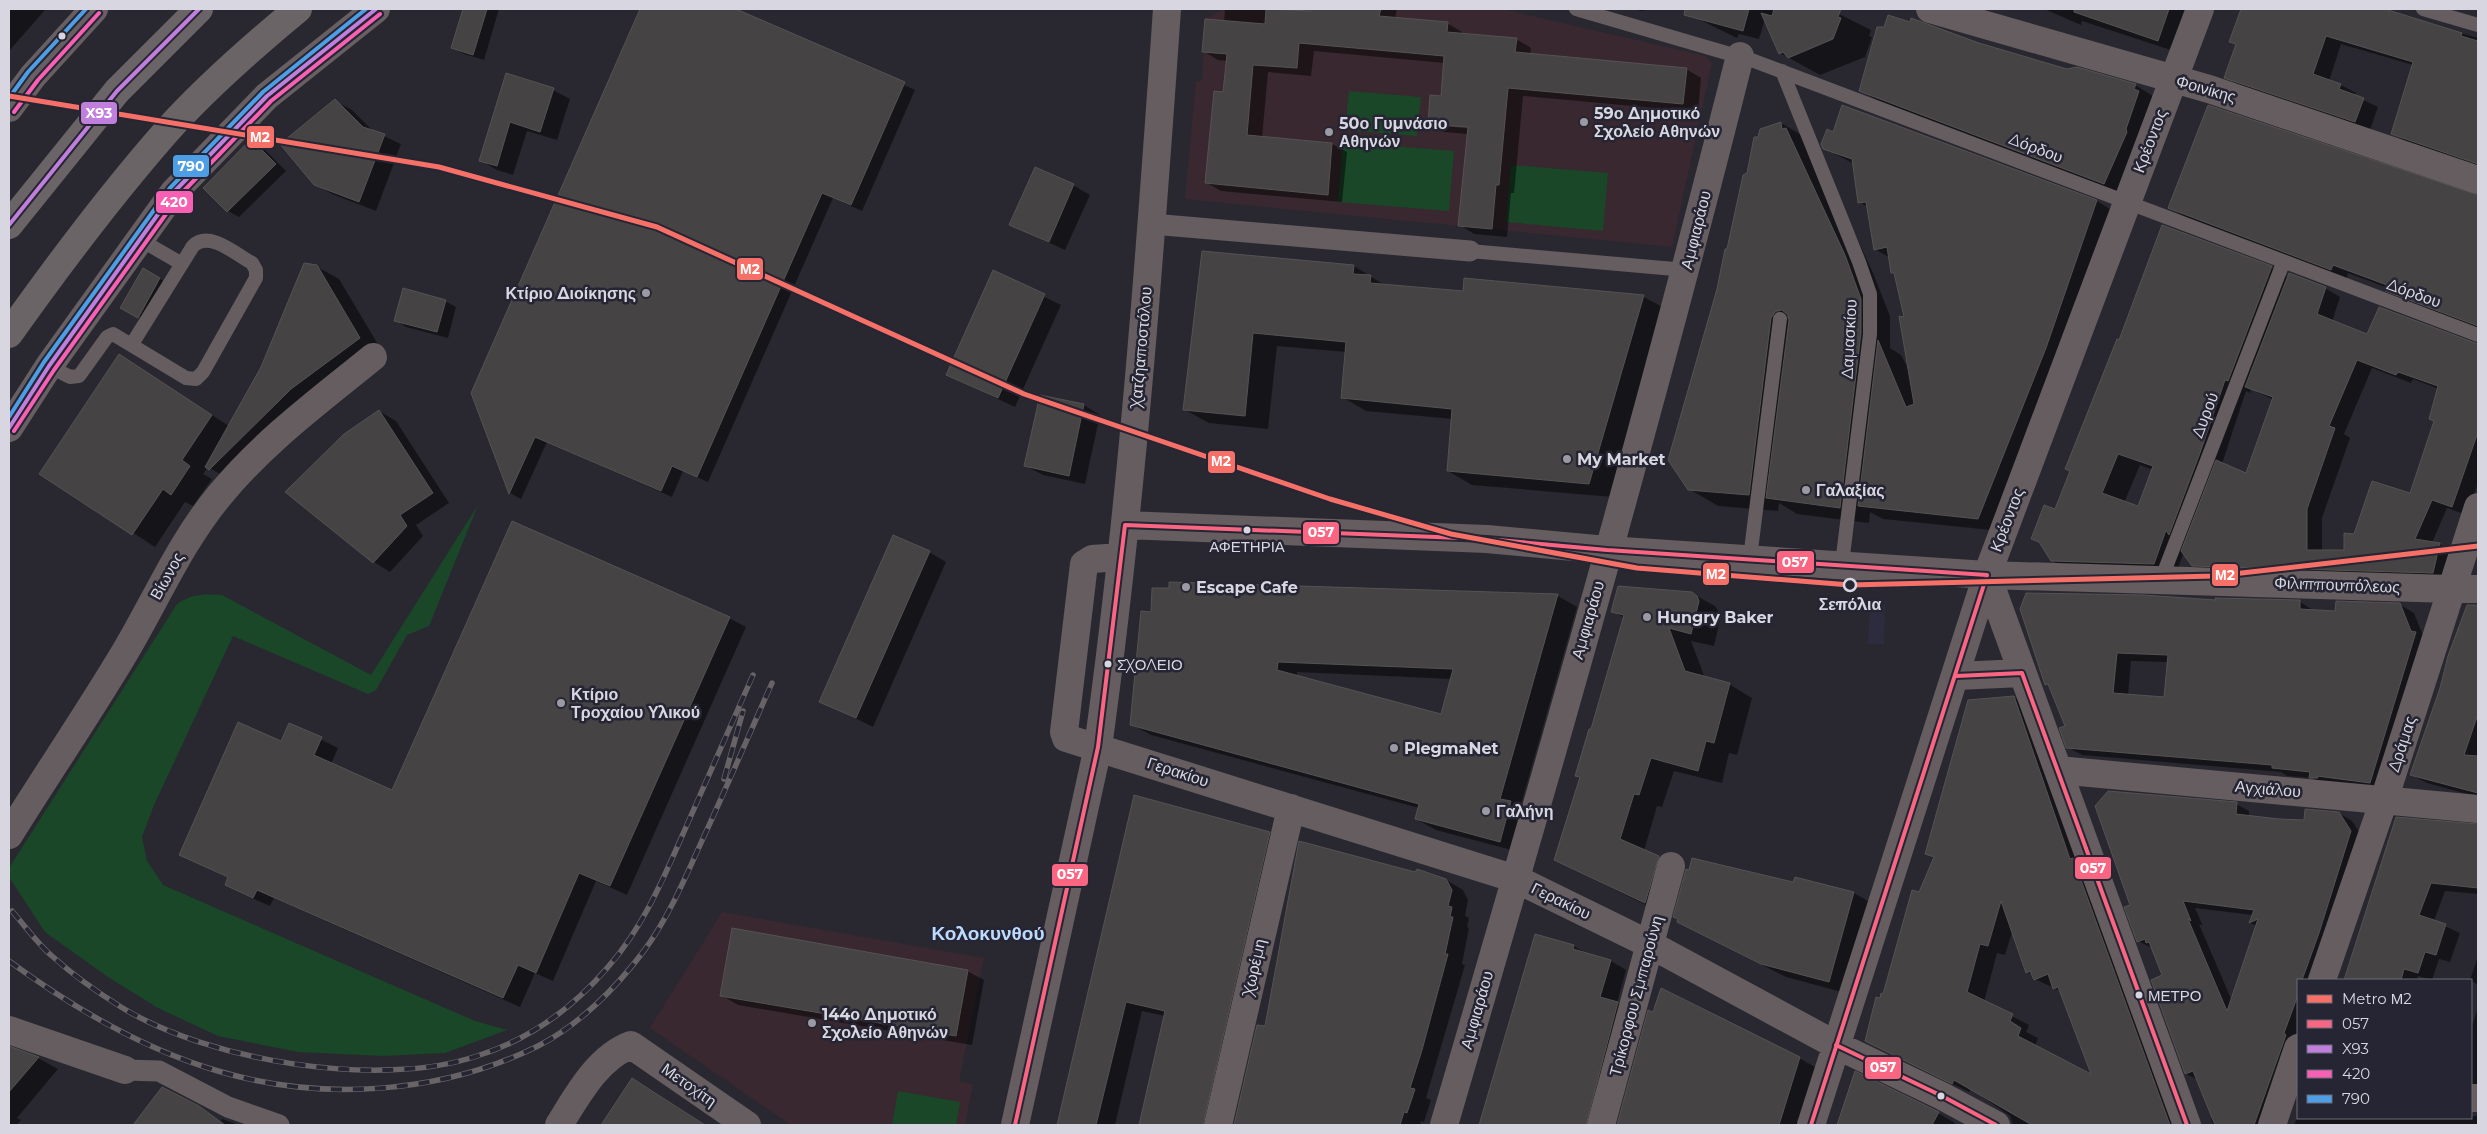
<svg xmlns="http://www.w3.org/2000/svg" width="2487" height="1134" font-family="Montserrat,sans-serif">
<rect width="100%" height="100%" fill="#292830"/>
<path fill="#2d2b3e" d="M1870,604L1885,605L1884,644H1868Z"/>
<path fill="#392830" d="M1224,9H1501L1706,56L1712,63L1672,247L1185,199L1196,81H1202L1205,19Z
M722,912L984,958L959,1081L973,1084L965,1125H791L650,1028Z"/>
<path fill="#194728" d="M1349,91L1421,97L1417,136L1345,130Z
M1343,142L1454,151L1449,211L1338,202Z
M1511,165L1608,173L1603,231L1506,222Z
M478,505L429,626L407,635L376,690L368,694L233,636L154,805L142,837L147,861L163,885L475,1021L507,1030L445,1053L382,1056L298,1052L218,1036L158,1008L108,977L45,932L9,877V868L177,604C192,594 204,594 222,595L371,675Z
M898,1091L960,1102L956,1125H892Z"/>
<path fill="#0007" fill-rule="evenodd" d="M9,9H46L9,51Z
M464,9H499L484,60L464,54L453,48Z
M641,9H733L915,90L862,211L833,198L708,482L683,471L672,497L547,442L521,499L510,493L472,393Z
M1225,9H1274L1311,12V9H1397L1395,18L1447,23L1462,32V35L1516,39L1531,48L1530,55L1686,69L1701,78L1698,112L1523,96L1514,193H1511L1507,237L1474,234L1460,225L1468,134L1444,132L1429,123L1442,98L1445,63L1314,51L1311,76L1268,72L1262,138L1332,144L1347,152L1342,202L1221,191L1207,183L1224,93L1228,61L1218,60L1203,51L1224,22ZM1443,124L1474,127V129L1443,126Z
M1636,9H1655L1640,11Z
M1698,9H1829L1871,30L1869,36L1872,37L1865,57L1820,75L1780,53L1765,19L1759,39L1739,34L1737,38L1696,18Z
M2044,9H2195L2180,53L2082,21L2081,25Z
M2244,9H2379L2478,38V166L2407,142L2392,133L2413,65L2341,44L2329,81L2341,85L2356,93L2355,96L2378,107L2370,130L2240,86L2226,77L2237,45L2231,41Z
M2066,70L2135,85L2153,96L2123,194L1879,101L1861,91Z
M507,75L553,90L570,99L557,140L527,131L513,175L497,170L480,160Z
M335,101L352,110L373,131L401,144L376,211L332,194L314,184Z
M1843,107L2097,201L2120,215L2001,531L1883,519L1870,512L1869,523L1797,514L1779,503L1778,511L1718,506L1689,489L1728,251L1759,138L1781,123L1810,140L1815,146L1873,273L1890,316V348L1901,355L1909,370L1905,319L1896,275L1892,273L1890,258L1875,249L1868,207L1859,202L1854,164L1824,148L1833,134ZM1771,307L1790,317V320L1770,309Z
M252,141L262,147L286,171L239,217L228,211Z
M1073,185L1090,195L1065,250L1011,225Z
M2473,196H2478V328L2402,299L2387,290L2388,288L2348,273L2347,278L2185,217L2170,208Z
M2163,226L2272,268L2288,277L2325,288L2340,297L2332,322L2368,336L2478,344V483L2467,515L2447,508L2432,543L2440,544L2454,553L2448,581L2208,573L2192,565L2184,552L2175,576L2073,573L2051,560L2055,511ZM2372,368L2411,383L2413,379L2439,389L2435,422L2410,495L2354,535L2345,551H2322V518L2350,438L2344,434ZM2251,389L2274,400L2247,475L2222,464L2246,391L2250,393ZM2140,465L2153,470L2138,508L2124,503Z
M1203,252L1354,266L1386,286L1464,293L1465,280L1644,297L1668,310L1613,497L1472,485L1448,471L1453,419L1366,411L1342,397L1346,352L1277,346L1268,429L1209,423L1185,410Z
M316,266L339,279L382,351L232,481L208,467L203,474L212,479L193,506L185,502L155,547L41,473L120,356L229,426Z
M143,269L171,285L149,323L122,307Z
M994,272L1061,305L1015,407L947,375Z
M445,301L456,307L448,338L406,327L395,320Z
M1084,405L1100,415L1085,484L1043,475L1026,466Z
M379,411L396,421L449,503L416,525L423,536L390,572L374,562Z
M929,552L946,562L873,727L820,701Z
M1170,583L1558,596L1577,607L1520,808L1530,814L1519,852L1436,830L1416,819L1419,808L1151,735L1131,724ZM1297,672L1452,679L1442,716L1297,677Z
M1691,593L1715,606L1721,615L1714,646L1691,641L1705,678L1729,684L1752,698L1737,755L1729,753L1722,783L1674,771L1662,807L1657,806L1644,851L1682,871L1668,916L1555,860L1581,778L1592,731L1625,618L1612,611Z
M2219,601H2299L2314,611L2337,612L2399,604L2414,613L2424,638L2384,790L2324,785L2313,778L2287,776L2281,772L2082,755L2067,747V727L2051,686L2046,684ZM2131,661L2168,662L2165,699L2128,695Z
M2478,605V797L2427,783L2412,775L2468,606Z
M729,618L746,627L627,895L596,881L553,981L535,973L520,1007L274,898L270,906L243,894L226,885L229,878L181,854L281,742L290,724L338,748L331,764L393,791Z
M2014,697L2031,707L2184,1125H2013L2010,1116L1971,1089L1969,1092L1866,1041L1935,859L1926,854ZM2013,929L2027,972L2033,975L2035,979L2062,992L2094,1076L2035,1046L2038,1038L2026,1032L2029,1025L1984,1002L1997,953L2005,955Z
M1135,796L1269,833L1286,842L1221,1125H1140L1165,1016L1142,1011L1115,1125H1058Z
M2236,804L2249,811V817L2305,821L2339,813L2352,821L2364,839L2318,980H2298V1036L2269,1125H2213L2211,1119L2213,1118L2198,1080L2186,1074L2152,981L2164,976L2152,948L2138,941L2132,906ZM2195,908L2253,915L2250,923L2257,926L2232,1001L2199,924L2203,926Z
M2397,818L2478,826V894L2445,891L2434,921L2460,933L2450,962L2439,959L2432,980L2418,976L2417,980H2344Z
M1416,874L1446,880L1463,890L1468,900L1465,916L1469,918L1467,927L1469,928L1462,964L1465,965L1426,1098L1431,1100L1424,1122L1421,1121L1420,1125H1235L1258,1026L1266,1028Z
M1796,879L1854,893L1878,907L1853,995L1786,977L1678,922L1794,884Z
M1536,935L1574,946L1587,954L1611,961L1626,970L1617,1003L1633,1012L1603,1125H1481Z
M2478,956V985L2470,980Z
M967,971L984,980L972,1045L738,1005L721,995Z
M2478,1007V1085L2471,1084V1029Z
M1649,1012L1799,1058L1815,1067L1797,1125H1618Z
M9,1047L38,1058L58,1069L17,1118L21,1120L17,1125H9Z
M1856,1073L1938,1113L1955,1123L1954,1125H1838Z
M633,1079L655,1092L705,1125H602Z
M162,1088L221,1121L222,1119L239,1125H134Z
M2298,1115V1118L2478,1116V1125H2294Z"/>
<path fill="#464345" stroke="#555254" fill-rule="evenodd" d="M463,9H487L473,55L451,48Z
M640,9H736L905,82L851,205L822,193L697,477L672,466L661,491L535,437L509,494L471,393Z
M1266,9L1310,11V9H1381L1379,16L1448,22L1447,32L1517,38L1515,52L1687,68L1683,104L1508,88L1499,185H1496L1492,229L1458,226L1468,127L1428,124L1430,95L1441,96L1444,56L1299,43L1297,68L1253,65L1247,135L1332,143L1328,195L1205,183L1214,91L1223,92L1227,54L1202,52L1205,19L1265,24Z
M1685,9H1749L1743,31L1684,15Z
M1774,9H1841L1838,17L1841,18L1833,39L1788,58L1783,52L1779,54L1761,13L1772,16Z
M2074,9H2169L2158,41L2074,12Z
M2241,9H2385L2462,33L2461,36L2478,41V164L2391,134L2413,62L2326,36L2313,74L2341,84L2339,89L2364,98L2355,122L2224,78L2236,44L2229,42Z
M1888,15L1910,22L1911,18L1979,43L2067,69L2077,67L2136,84L2134,89L2139,91L2126,129L2127,132L2104,184L1859,91L1877,27H1884Z
M506,73L554,88L540,132L510,122L497,166L479,161Z
M335,99L363,127L385,134L359,202L314,185L280,144Z
M1842,105L2097,200L2046,348L1978,519L1858,506L1878,340L1906,407L1914,404L1899,316L1904,317L1894,273H1891L1887,247L1874,250L1866,202L1858,203L1852,159L1823,149L1821,144L1827,129L1833,132Z
M2208,105L2478,195V326L2385,291L2387,285L2333,265L2331,270L2168,208Z
M1781,122L1782,129L1786,128L1845,255L1861,299V333L1840,508L1766,498L1789,320L1788,315L1782,310L1776,311L1771,318L1749,495L1688,490L1668,460L1717,289L1725,249H1727L1743,175L1747,173L1754,137H1758L1760,129Z
M251,139L276,164L227,212L203,188Z
M1035,167L1074,184L1049,242L1009,225Z
M2162,225L2272,266L2228,381L2225,380L2200,453L2169,535L2166,530L2154,564L2051,561L2039,542L2031,539L2044,505L2055,509L2070,471L2065,469L2117,339L2119,340ZM2118,454L2153,466L2138,506L2102,493Z
M1202,251L1354,265L1353,274L1371,275L1370,283L1463,291L1464,278L1644,295L1589,484L1447,471L1452,409L1341,398L1346,342L1253,333L1245,416L1183,410Z
M304,263L317,265L360,338L291,389L209,470L205,467L261,367Z
M143,268L160,278L138,318L120,308Z
M993,270L1045,294L998,398L946,375Z
M2289,273L2326,287L2317,314L2367,334L2379,307L2478,344V432L2452,507L2432,500L2415,539L2440,543L2433,573L2192,566L2181,551L2216,460L2246,473L2273,397L2245,387ZM2357,360L2396,375L2398,372L2438,386L2429,419L2434,421L2410,493L2372,481L2354,534L2344,533V550H2307V509L2335,428L2329,426Z
M403,288L446,300L437,332L394,321Z
M119,354L212,415L182,460L190,466L171,495L163,489L132,535L39,474Z
M1040,395L1084,404L1069,476L1024,466Z
M379,410L433,493L400,515L407,526L373,563L285,492L344,434Z
M512,521L730,617L610,886L579,873L536,973L518,965L503,998L257,890L253,898L225,885L228,877L179,855L238,722L281,741L289,723L322,737L314,755L392,790Z
M893,535L930,551L856,718L819,702Z
M1169,582L1558,594L1500,799L1511,801L1500,842L1415,819L1419,804L1130,725L1141,611L1151,612L1152,588H1169ZM1278,662L1453,669L1441,714L1277,670Z
M1618,586L1692,592L1697,596L1699,601L1691,634L1669,628L1685,671L1730,683L1714,743L1706,741L1698,771L1651,758L1639,795L1634,794L1620,839L1659,856L1645,903L1554,860L1580,777L1575,776L1589,729H1591L1624,615L1611,612Z
M2026,593L2143,595L2216,600L2215,598L2300,600V609L2335,611L2336,601L2400,603L2411,631L2416,632L2370,783L2317,776L2318,778H2309L2310,772L2272,768V765L2066,748L2059,728L2065,726L2048,684L2045,685L2020,609ZM2117,653L2168,655L2164,697L2113,693Z
M2467,605H2478V714L2464,755L2478,756V793L2410,775L2440,688L2448,656Z
M2014,696L2070,859L2073,858L2170,1125H2032L1954,1080L1952,1084L1865,1041L1876,997L1880,998L1881,993L1883,994L1912,890L1919,892L1934,857L1925,854L1968,700ZM2001,901L2026,973L2030,971L2034,980L2048,974L2053,989L2058,987L2091,1074L2018,1036L2021,1028L2010,1021L2013,1014L1967,992L1980,944L1988,946Z
M2108,791L2237,802L2236,814L2279,819L2304,820L2305,809L2339,812L2351,831L2319,933L2302,980H2298V995L2284,1033L2286,1035L2254,1125H2215L2193,1071L2185,1074L2151,980L2162,975L2149,942L2146,943L2145,939L2137,942L2124,907L2130,905L2095,806ZM2183,901L2254,910L2249,923L2258,919L2227,1011L2188,919L2191,921Z
M1134,795L1270,832L1203,1125H1139L1165,1011L1126,1002L1096,1125H1057Z
M2396,817L2478,824V888L2431,883L2419,915L2446,924L2436,955L2425,952L2418,973L2404,969L2401,980H2344Z
M1299,841L1415,872L1417,869L1446,879L1452,890L1448,906L1452,907L1450,917H1453L1445,954H1448L1422,1050L1410,1088L1415,1089L1407,1113L1404,1112L1400,1125H1234L1257,1025L1265,1026Z
M1692,858L1793,882L1795,877L1854,892L1829,982L1761,964L1677,922L1678,919L1673,917L1686,869L1689,870Z
M732,928L968,970L956,1036L720,996Z
M1535,934L1574,945L1573,949L1611,960L1600,997L1618,1002L1586,1125H1479Z
M1661,988L1800,1057L1779,1125H1617L1648,1010L1653,1012Z
M9,1046L39,1057L9,1092Z
M1855,1071L1939,1112L1932,1125H1837Z
M632,1078L705,1125H601Z
M162,1087L199,1106L225,1125H133Z"/>
<g fill="none" stroke-linecap="round" stroke-linejoin="round">
<path stroke="#655d5f" stroke-width="14" d="M1576,9L1754,61L2478,335
M2423,9L2478,25
M1782,71L1859,262L1870,294V334L1842,564
M139,239L182,264
M1470,251L1686,270
M49,366L70,377L79,376L107,337L113,334L186,378L196,379L203,372L256,278V270L252,263C235,254 210,230 193,246L132,344
M1750,558L1780,319
M2161,580L2283,263"/>
<path stroke="#655d5f" stroke-width="21" d="M1152,224L1470,251
M125,1070L159,1071L228,1107L279,1125"/>
<path stroke="#655d5f" stroke-width="28" d="M1930,9L2209,89L2478,180
M1125,525L1487,539L1607,550L1987,575L2451,589
M1121,557L1092,559L1084,564L1064,732L1066,738L1516,879L1651,945L1836,1045L1942,1096L1996,1125
M1987,575L2187,1125
M1956,676L2022,673
M2058,770L2478,809
M9,835C47,774 88,714 125,652C156,600 180,543 219,496C263,442 319,401 373,357
M9,1030L125,1070
M2471,1098H2478
M559,1125C577,1096 598,1057 631,1045L747,1125
M1015,1125L1098,747C1132,502 1150,255 1167,9
M1218,1125L1291,808
M1444,1125C1548,770 1650,415 1740,56
M1601,1125L1671,866
M1811,1125L1987,575L2200,9"/>
<path stroke="#655d5f" stroke-width="28" d="M2451,589H2478
M2322,980L2384,800L2478,507
M2272,1125L2298,1048"/>
<path stroke="#685f63" stroke-width="28" d="M9,108L33,76L94,9
M9,428L49,366L174,192L267,96L376,9"/>
<path stroke="#6b6467" stroke-width="28" d="M9,225L117,91L199,9
M9,334C58,265 109,197 165,133C205,88 252,47 298,9"/>
<defs>
<path id="rail" d="M724,779L743,711
M12,911C25,926 37,943 52,956C73,975 97,992 121,1007C208,1061 379,1089 477,1056C528,1040 573,1008 608,967C646,924 667,870 690,818C711,770 732,723 753,675
M9,961C72,1007 142,1049 218,1071C322,1102 441,1094 538,1046C579,1025 616,988 643,952C667,920 684,881 700,845C725,791 748,737 772,683"/>
</defs>
<use href="#rail" stroke="#686366" stroke-width="5.5"/>
<use href="#rail" stroke="#262533" stroke-width="4" stroke-dasharray="11" stroke-linecap="butt"/>
<defs>
<path id="bus-1" d="M1956,676L2022,673L2187,1125
M1836,1045L1942,1096L1996,1125
M1015,1125L1098,747L1125,525L1487,539L1607,550L1987,575L1811,1125"/>
<path id="bus-2" d="M9,225L117,91L199,9
M9,428L49,366L174,192L267,96L376,9"/>
<path id="bus-3" d="M14,112L38,80L99,13
M14,431L54,370L179,196L271,101L380,14"/>
<path id="bus-4" d="M9,98L28,72L86,9
M9,417L44,362L170,188L263,92L366,9"/>
</defs>
<use href="#bus-1" stroke="#262533" stroke-width="8"/>
<use href="#bus-2" stroke="#262533" stroke-width="8"/>
<use href="#bus-3" stroke="#262533" stroke-width="8"/>
<use href="#bus-4" stroke="#262533" stroke-width="8"/>
<use href="#bus-1" stroke="#fa6682" stroke-width="4"/>
<use href="#bus-2" stroke="#c07fdc" stroke-width="4"/>
<use href="#bus-3" stroke="#f860b3" stroke-width="4"/>
<use href="#bus-4" stroke="#4d9ee5" stroke-width="4"/>
<defs>
<path id="metro-1" d="M9,96L439,167L657,227L1024,394L1330,499L1451,534L1637,568L1850,585L2215,576L2478,546"/>
</defs>
<use href="#metro-1" stroke="#262533" stroke-width="9"/>
<use href="#metro-1" stroke="#f67067" stroke-width="5"/>
</g>
<g fill="#d8d7e1" stroke="#262533" stroke-width="2">
<circle cx="62" cy="36" r="4.5"/>
<circle cx="1247" cy="530" r="4.5"/>
<circle cx="1108" cy="664" r="4.5"/>
<circle cx="2139" cy="995" r="4.5"/>
<circle cx="1941" cy="1096" r="4.5"/>
</g>
<g fill="#9b9aa3" stroke="#262533" stroke-width="2">
<circle cx="1584" cy="122" r="5"/>
<circle cx="1329" cy="132" r="5"/>
<circle cx="646" cy="293" r="5"/>
<circle cx="1567" cy="459" r="5"/>
<circle cx="1806" cy="490" r="5"/>
<circle cx="1186" cy="587" r="5"/>
<circle cx="1647" cy="617" r="5"/>
<circle cx="561" cy="703" r="5"/>
<circle cx="1394" cy="748" r="5"/>
<circle cx="1486" cy="811" r="5"/>
<circle cx="812" cy="1023" r="5"/>
</g>
<circle fill="#262533" stroke="#d8d7e1" stroke-width="2.5" cx="1850" cy="585" r="6"/>
<g text-anchor="middle" dominant-baseline="central" stroke-width="5" stroke-linejoin="round" paint-order="stroke">
<g font-size="15" fill="#d8d7e1" stroke="#262533" text-anchor="start">
<text x="1247" y="546" text-anchor="middle">ΑΦΕΤΗΡΙΑ</text>
<text x="1117" y="664">ΣΧΟΛΕΙΟ</text>
<text x="2148" y="995">ΜΕΤΡΟ</text>
</g>
<g font-size="16" fill="#d8d7e1" stroke="#262533">
<text transform="translate(2206 89) rotate(16)">Φοινίκης</text>
<text transform="translate(2150 141) rotate(-69)">Κρέοντος</text>
<text transform="translate(2036 148) rotate(21)">Δόρδου</text>
<text transform="translate(1696 230) rotate(-76)">Αμφιαράου</text>
<text transform="translate(2414 293) rotate(20)">Δόρδου</text>
<text transform="translate(1849 339) rotate(-87)">Δαμασκίου</text>
<text transform="translate(1141 347) rotate(-85)">Χατζηαποστόλου</text>
<text transform="translate(2205 415) rotate(-69)">Δυρού</text>
<text transform="translate(2007 520) rotate(-69)">Κρέοντος</text>
<text transform="translate(167 576) rotate(-61)">Βίωνος</text>
<text transform="translate(2337 585) rotate(2)">Φιλιππουπόλεως</text>
<text transform="translate(1588 620) rotate(-74)">Αμφιαράου</text>
<text transform="translate(2402 744) rotate(-72)">Δράμας</text>
<text transform="translate(1178 772) rotate(18)">Γερακίου</text>
<text transform="translate(2268 789) rotate(5)">Αγχιάλου</text>
<text transform="translate(1561 901) rotate(26)">Γερακίου</text>
<text transform="translate(1254 967) rotate(-77)">Χωρέμη</text>
<text transform="translate(1636 996) rotate(-75)">Τρίκορφου Σμπαρούνη</text>
<text transform="translate(1477 1010) rotate(-74)">Αμφιαράου</text>
<text transform="translate(689 1085) rotate(35)">Μετοχίτη</text>
</g>
<g font-size="16" font-weight="bold" fill="#d8d7e1" stroke="#262533" text-anchor="start">
<text x="1594" y="113">59ο Δημοτικό<tspan x="1594" dy="18">Σχολείο Αθηνών</tspan></text>
<text x="1339" y="123">50ο Γυμνάσιο<tspan x="1339" dy="18">Αθηνών</tspan></text>
<text x="636" y="293" text-anchor="end">Κτίριο Διοίκησης</text>
<text x="1577" y="459">My Market</text>
<text x="1816" y="490">Γαλαξίας</text>
<text x="1196" y="587">Escape Cafe</text>
<text x="1657" y="617">Hungry Baker</text>
<text x="571" y="694">Κτίριο<tspan x="571" dy="18">Τροχαίου Υλικού</tspan></text>
<text x="1404" y="748">PlegmaNet</text>
<text x="1496" y="811">Γαλήνη</text>
<text x="822" y="1014">144ο Δημοτικό<tspan x="822" dy="18">Σχολείο Αθηνών</tspan></text>
</g>
<g font-size="16" font-weight="bold" fill="#d8d7e1" stroke="#262533">
<text x="1850" y="604">Σεπόλια</text>
</g>
<g font-size="19" font-weight="bold" fill="#bddaff" stroke="#262533">
<text x="988" y="933">Κολοκυνθού</text>
</g>
</g>
<g stroke="#262533" stroke-width="2">
<rect x="80" y="101" width="38" height="24" rx="5" fill="#c07fdc"/>
<rect x="246" y="125" width="29" height="24" rx="5" fill="#f67067"/>
<rect x="172" y="154" width="38" height="24" rx="5" fill="#4d9ee5"/>
<rect x="155" y="190" width="39" height="24" rx="5" fill="#f860b3"/>
<rect x="736" y="257" width="28" height="24" rx="5" fill="#f67067"/>
<rect x="1207" y="450" width="29" height="24" rx="5" fill="#f67067"/>
<rect x="1302" y="521" width="38" height="24" rx="5" fill="#fa6682"/>
<rect x="1776" y="550" width="39" height="24" rx="5" fill="#fa6682"/>
<rect x="1702" y="562" width="28" height="24" rx="5" fill="#f67067"/>
<rect x="2211" y="563" width="28" height="24" rx="5" fill="#f67067"/>
<rect x="2074" y="856" width="38" height="24" rx="5" fill="#fa6682"/>
<rect x="1051" y="863" width="38" height="24" rx="5" fill="#fa6682"/>
<rect x="1864" y="1056" width="38" height="24" rx="5" fill="#fa6682"/>
</g>
<g font-size="14" text-anchor="middle" font-weight="bold" fill="#fff">
<text x="99" y="118">X93</text>
<text x="260" y="142">Μ2</text>
<text x="191" y="171">790</text>
<text x="174" y="207">420</text>
<text x="750" y="274">Μ2</text>
<text x="1221" y="466">Μ2</text>
<text x="1321" y="537">057</text>
<text x="1795" y="567">057</text>
<text x="1716" y="579">Μ2</text>
<text x="2225" y="580">Μ2</text>
<text x="2093" y="873">057</text>
<text x="1070" y="879">057</text>
<text x="1883" y="1072">057</text>
</g>
<rect width="2487" height="1134" fill="none" stroke="#d8d7e1" stroke-width="20"/>
<rect x="2297" y="979" width="175" height="140" fill="#262533" stroke="#6d6c79"/>
<rect x="2307" y="995" width="25" height="8" fill="#f67067" stroke="#6d6c79"/>
<text x="2342" y="1004" font-size="15" fill="#d8d7e1">Metro Μ2</text>
<rect x="2307" y="1020" width="25" height="8" fill="#fa6682" stroke="#6d6c79"/>
<text x="2342" y="1029" font-size="15" fill="#d8d7e1">057</text>
<rect x="2307" y="1045" width="25" height="8" fill="#c07fdc" stroke="#6d6c79"/>
<text x="2342" y="1054" font-size="15" fill="#d8d7e1">X93</text>
<rect x="2307" y="1070" width="25" height="8" fill="#f860b3" stroke="#6d6c79"/>
<text x="2342" y="1079" font-size="15" fill="#d8d7e1">420</text>
<rect x="2307" y="1095" width="25" height="8" fill="#4d9ee5" stroke="#6d6c79"/>
<text x="2342" y="1104" font-size="15" fill="#d8d7e1">790</text>
</svg>
